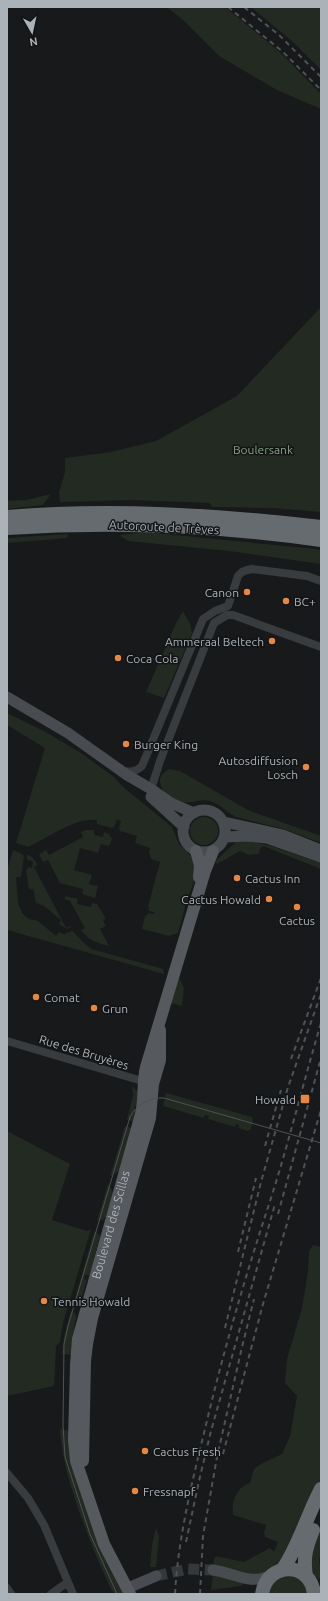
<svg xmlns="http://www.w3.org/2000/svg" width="328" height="1601" font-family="Ubuntu,sans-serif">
<rect width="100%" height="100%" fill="#18191a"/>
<path fill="#232a22" d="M163,7H225L281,53L321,94V109L277,90L219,56L183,20L168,8Z
M251,7H321V70L293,42Z
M321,307V512L273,508L212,507L210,503L133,500L60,502L59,492L65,472V458L111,452L156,441L237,396Z
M51,494L43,505L7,509V501L26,500Z
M145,532L315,549L321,550V564L229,551L128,541L119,535Z
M68,534L67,538L7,543V538Z
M183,611L190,624L192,633L164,698L146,692L176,623Z
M7,713L46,732L81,753L114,777L122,786L172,827L179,844L195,860V879L187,900L178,933L169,936L142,929L145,916L149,913L154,914V912L149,911L148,907L160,862L151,859L149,853L150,848L135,843L137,836L120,831L119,828L121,821L117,819L114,827L111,828L97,824V820C75,817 48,838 28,847L16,843L45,748L7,725Z
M169,769L180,771L248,810L321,836V843L287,830L236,817C226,812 222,805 210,801C194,797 191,809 171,797C167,794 162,791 161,786C158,777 162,774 169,769Z
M190 831a14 14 0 1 1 28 0a14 14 0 1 1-28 0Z
M86,830H94V835L103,837L104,832L109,834L112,839L109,846L101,844L98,853L80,848L74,870L92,875L89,884L98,886L95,898L82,894L83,889L60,883L48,860L43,862L39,854L46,850L49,855L83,837L81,832Z
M250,841L268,845L321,863V869L263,846L260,849L259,854L249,855L240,851L217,864L215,861C219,858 234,843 236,842C240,841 246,841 250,841Z
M13,850L22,854L24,856L21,877H16L18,903L22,913L29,919L38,921L56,936L59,932L64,934L73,931L78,937L91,949L160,968L163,969L164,974L7,930V870Z
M27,855C32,855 35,861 38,865L34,867L66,928L71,926V927L67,929L59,924L61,920L44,906L36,903L33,889L29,890L26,870L29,867L32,868L33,861L27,860Z
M66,896L78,899L77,904L91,907L92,903L97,904L106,919L103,920L106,926L100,929L109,946C97,943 88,940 81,930L85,928L70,901L64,899Z
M179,978L184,988L182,1006L171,1003Z
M132,1086L138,1092L137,1105L134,1107L136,1113V1122L127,1120L133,1096Z
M166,1093L252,1117L253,1120L251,1129L248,1131L239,1128V1125L236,1124L235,1127L208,1119L209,1116L205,1115L204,1118L163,1106Z
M125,1126L134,1128L119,1171L115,1174L110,1176Z
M7,1131L70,1164L52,1220L87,1231L91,1229L63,1323L60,1342L56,1346L54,1386L7,1396Z
M108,1184L111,1188L113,1193L106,1217L103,1220L97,1221Z
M94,1232L98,1233L100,1236L94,1258L95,1262L88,1281L89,1275H85L84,1279L87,1280L80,1303L73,1304H77L78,1300L75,1299Z
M313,1245L321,1247V1479L300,1522L285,1561L257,1577L214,1567V1559L216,1556L244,1562L270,1548L274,1552L278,1542L265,1537L264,1533L266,1525L233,1515C231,1502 237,1486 250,1483L254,1469L261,1464L282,1454L290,1436L297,1396L285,1383L287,1359L302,1308L308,1271L309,1251Z
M71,1311L75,1313C78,1319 74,1323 74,1329C74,1338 74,1346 73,1355L62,1354L64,1337Z
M60,1429L71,1431L125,1594H115L113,1591L112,1592C107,1579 100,1566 95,1553C80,1515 62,1469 60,1429Z
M321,1525V1551L319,1561L321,1569V1578L318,1579C302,1564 315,1543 321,1525Z
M156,1528L159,1537L156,1567H150L152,1545Z
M213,1574L244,1583L241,1586L211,1590Z
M284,1575L301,1578L310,1594H268L270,1585Z"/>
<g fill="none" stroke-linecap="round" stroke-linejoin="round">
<path stroke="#35383a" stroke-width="11" stroke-dasharray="11 5.5" stroke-linecap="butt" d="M156,1576L188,1569L213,1570"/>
<path stroke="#393c3f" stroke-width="8" d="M122,771C130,772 136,772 142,766L203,619L215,611L228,606L238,576L242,572L247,570L252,569L307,576L321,581
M151,789L160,761L214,623L227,615H233L321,647
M7,1041L149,1083
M7,1473L28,1498L44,1525L73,1594
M7,1588L11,1594
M51,1594L68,1582"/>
<path stroke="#484b4f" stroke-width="11" d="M7,697L68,733L127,775L151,789L171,803L194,813
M151,797L184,827
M183 831a21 21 0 1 1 42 0a21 21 0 1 1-42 0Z
M224,822L283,835L321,850
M225,837L248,836L267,838L321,857
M213,1570C235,1573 250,1586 271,1575
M128,1588L156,1576"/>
<g stroke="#56595e" stroke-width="12">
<path d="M196,851L200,865L199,877"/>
<path d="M83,1461L85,1361L87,1344L92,1318L150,1118L153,1084L160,1060V1030"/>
<path id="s1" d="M130,1594L104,1544L76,1461L74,1440L76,1365L78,1339L141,1114C145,1098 142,1083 146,1067L205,871L213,851"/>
</g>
<path stroke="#666b70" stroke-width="14" d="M7,517C112,508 216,515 321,527
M7,528C113,521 216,525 321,540
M283,1569C299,1545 307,1516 321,1489
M306,1576C303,1558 306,1547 313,1530
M262,1594C267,1561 311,1561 314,1594"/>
<path stroke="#4f5256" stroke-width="1" d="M117,1594L90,1534L65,1457L63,1425L64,1344L68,1326L130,1117C137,1104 150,1097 164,1098L321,1143"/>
<path stroke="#4f5256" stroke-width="2" stroke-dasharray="5 4" stroke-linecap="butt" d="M228,7L283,52L321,90
M244,7L279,35L321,77
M291,1059L321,978
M265,1146L281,1090
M278,1214L321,1058
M238,1252L256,1178
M225,1328L261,1182L288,1087L321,994
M223,1454L263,1304L321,1110
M186,1542L199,1481L211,1431L275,1204
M175,1594C178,1540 191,1486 204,1433C223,1352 246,1274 272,1195C290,1138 304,1080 321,1023
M200,1594L203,1536L217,1457L242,1347L254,1299"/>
</g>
<g fill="#e68844" stroke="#131415" stroke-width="1.5">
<circle cx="247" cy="592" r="4"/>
<circle cx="286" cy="601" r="4"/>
<circle cx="272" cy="641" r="4"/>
<circle cx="118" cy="658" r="4"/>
<circle cx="126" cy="744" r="4"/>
<circle cx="306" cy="767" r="4"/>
<circle cx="237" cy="878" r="4"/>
<circle cx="269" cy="899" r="4"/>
<circle cx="297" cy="907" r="4"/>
<circle cx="36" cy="997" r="4"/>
<circle cx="94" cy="1008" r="4"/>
<rect x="300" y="1094" width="10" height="10" rx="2"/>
<circle cx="44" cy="1301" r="4"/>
<circle cx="145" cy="1451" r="4"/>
<circle cx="135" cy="1491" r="4"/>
</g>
<g text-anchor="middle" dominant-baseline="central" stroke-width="3" stroke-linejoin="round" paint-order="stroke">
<g font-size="12" fill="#89a284" stroke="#131415">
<text x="263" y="449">Boulersank</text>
</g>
<g font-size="12" fill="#abb3b9" stroke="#131415">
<text transform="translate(164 527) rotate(3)">Autoroute de Trèves</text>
<text transform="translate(84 1052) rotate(17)">Rue des Bruyères</text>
<text stroke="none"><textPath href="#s1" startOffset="385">Boulevard des Scillas</textPath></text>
</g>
<g font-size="12" fill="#abb3b9" stroke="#131415" text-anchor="start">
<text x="239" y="592" text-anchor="end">Canon</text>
<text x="294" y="601">BC+</text>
<text x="264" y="641" text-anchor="end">Ammeraal Beltech</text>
<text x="126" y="658">Coca Cola</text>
<text x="134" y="744">Burger King</text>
<text x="298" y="760" text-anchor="end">Autosdiffusion<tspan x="298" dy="14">Losch</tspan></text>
<text x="245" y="878">Cactus Inn</text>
<text x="261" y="899" text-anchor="end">Cactus Howald</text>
<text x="297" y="920" text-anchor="middle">Cactus</text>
<text x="44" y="997">Comat</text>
<text x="102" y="1008">Grun</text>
<text x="296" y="1099" text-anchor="end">Howald</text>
<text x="52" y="1301">Tennis Howald</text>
<text x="153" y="1451">Cactus Fresh</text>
<text x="143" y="1491">Fressnapf</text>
</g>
</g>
<rect width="328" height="1601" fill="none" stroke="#abb3b9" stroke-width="16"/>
<g transform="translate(32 32) rotate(171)" stroke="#131415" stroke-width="3" paint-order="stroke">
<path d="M0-3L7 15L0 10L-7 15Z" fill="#abb3b9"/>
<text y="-6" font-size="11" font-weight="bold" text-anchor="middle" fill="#abb3b9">N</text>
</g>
</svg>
